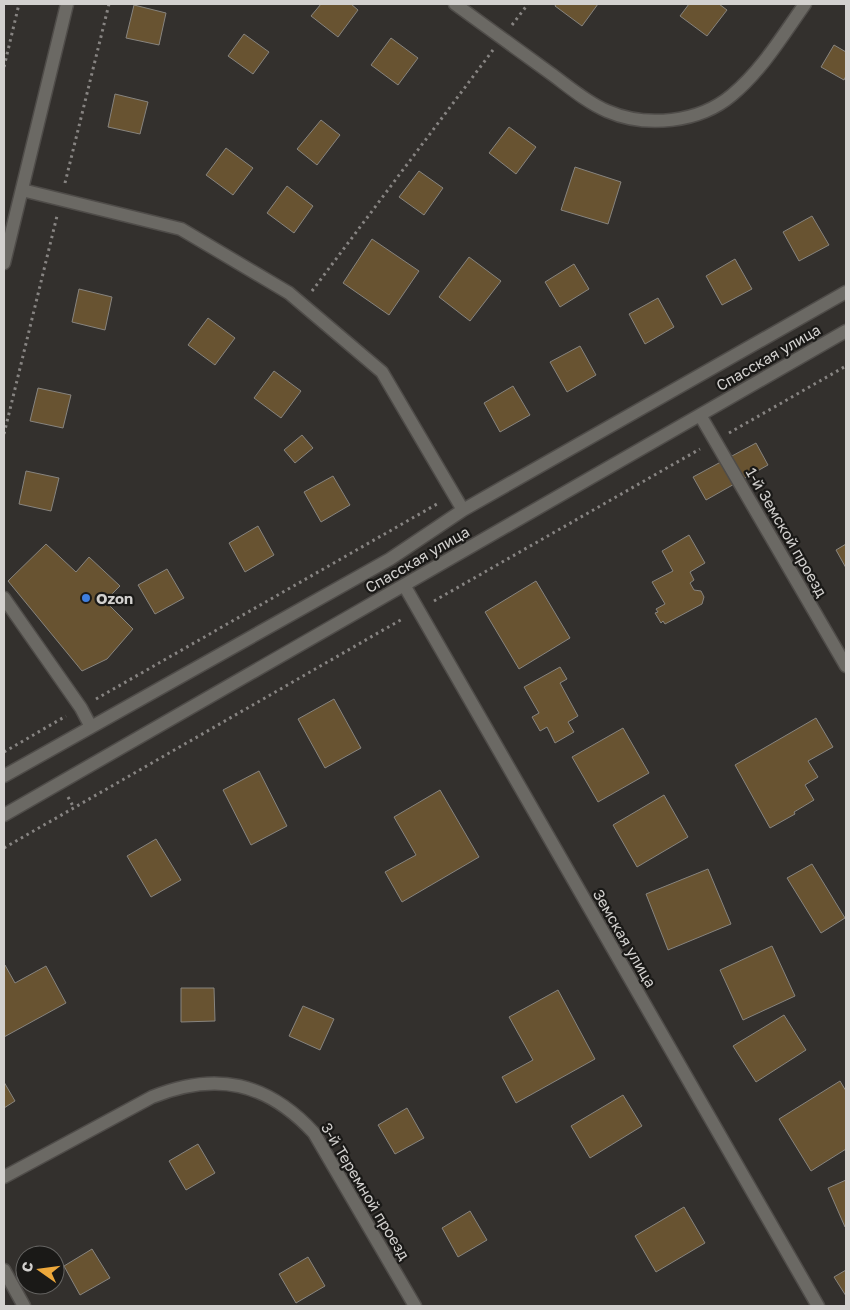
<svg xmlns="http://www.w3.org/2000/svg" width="850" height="1310" font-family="'Golos Text',sans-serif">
<rect width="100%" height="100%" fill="#33302d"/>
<path fill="#685331" stroke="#87847f" d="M321,4H351L358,10L338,37L311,16Z
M556,4H598L582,26L555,6Z
M689,4H719L727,10L707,36L680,16Z
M134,5L166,13L159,45L126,38Z
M244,34L269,52L253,74L228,56Z
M391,38L418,58L398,85L371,65Z
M834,45L846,52V76L844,80L821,67Z
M115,94L148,102L140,134L108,127Z
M321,120L340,135L317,165L297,149Z
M509,127L536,147L516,174L489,153Z
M226,148L253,168L233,195L206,175Z
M575,167L621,182L608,224L561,210Z
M419,171L443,188L424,215L399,197Z
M287,186L313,206L294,233L267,213Z
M812,216L829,245L799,261L783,232Z
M372,239L419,271L389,315L343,283Z
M469,257L501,281L470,321L439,297Z
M735,259L752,289L722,305L706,276Z
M574,264L589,289L560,307L545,282Z
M79,289L112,297L105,330L72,322Z
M658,298L674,327L645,344L629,314Z
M208,318L235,338L215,365L188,345Z
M580,346L596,375L567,392L550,362Z
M274,371L301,391L281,418L254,398Z
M513,386L530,415L500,432L484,403Z
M38,388L71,395L63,428L30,421Z
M302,435L313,448L295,463L284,450Z
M756,443L768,465L706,500L693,477Z
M26,471L59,478L51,511L19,504Z
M333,476L350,505L321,522L304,492Z
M258,526L274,555L245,572L229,543Z
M689,535L705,563L690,572L694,580L690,583L694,590L701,591L704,597L702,604L665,624L663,621L661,623L655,613L658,612L656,609L665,604L652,582L673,571L662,551Z
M46,544L76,572L89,557L120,586L105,601L133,629L107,659L82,671L8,581Z
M846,544V568L836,550Z
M167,569L184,598L155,614L138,585Z
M536,581L570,638L519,669L485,612Z
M560,667L567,679L560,683L578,716L568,722L574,732L555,743L547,727L540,731L532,717L539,713L524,687Z
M334,699L361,748L325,768L298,719Z
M816,718L833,747L808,761L818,777L805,785L814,800L794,812L795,814L770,828L735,765Z
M623,728L649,773L598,802L572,757Z
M259,771L287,826L251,845L223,790Z
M440,790L479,857L402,902L385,872L416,855L394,817Z
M664,795L688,837L637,867L613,825Z
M156,839L181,880L151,897L127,856Z
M812,864L845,918L821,933L787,878Z
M708,869L731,924L668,950L646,894Z
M772,946L795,996L743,1020L720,970Z
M4,965H5L15,983L46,966L66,1003L4,1037Z
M181,988H214L215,1021L181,1022Z
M558,990L595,1059L516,1103L502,1077L533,1060L509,1017Z
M303,1006L334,1019L320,1050L289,1036Z
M784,1015L806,1050L756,1082L733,1046Z
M840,1081L846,1091V1149L811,1171L779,1119Z
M4,1082L15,1101L4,1108Z
M623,1095L642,1126L590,1158L571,1126Z
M407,1108L424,1138L395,1154L378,1125Z
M198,1144L215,1173L186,1190L169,1161Z
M846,1180V1227H845L828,1188Z
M684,1207L705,1243L656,1272L635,1236Z
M470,1211L487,1240L458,1257L442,1228Z
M92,1249L110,1278L80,1295L64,1266Z
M308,1257L325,1286L296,1303L279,1274Z
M846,1270V1296L834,1277Z"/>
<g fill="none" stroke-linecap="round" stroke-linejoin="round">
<defs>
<path id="minor" d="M455,4C487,27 518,50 550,73C568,86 586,102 607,111C646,128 699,123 732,95C762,70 783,35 805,4
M22,190L181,229L289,293L382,372L463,510
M4,263L67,4
M700,415L846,666
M404,585L818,1306
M4,598L81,708L91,727
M4,776L390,559L463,510L846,292
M4,815L846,331
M4,1177L152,1097C216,1071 267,1082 314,1133L415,1306
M4,1270L24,1306"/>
</defs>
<use href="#minor" stroke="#4f4c49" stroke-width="15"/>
<path stroke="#878482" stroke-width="3" stroke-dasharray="2.5 4" stroke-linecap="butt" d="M512,25L528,4
M4,67L19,4
M65,183L109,4
M312,291L493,50
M729,433L846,366
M4,434L57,216
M434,601L700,449
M96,699L437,504
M4,752L66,716
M68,797L74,808
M4,848L404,618"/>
<use href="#minor" stroke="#6b6964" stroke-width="12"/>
</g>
<circle fill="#3f7fe0" stroke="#1a1917" stroke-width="2" cx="86" cy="598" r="5"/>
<g text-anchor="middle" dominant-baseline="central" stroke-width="4.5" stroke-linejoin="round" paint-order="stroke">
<g font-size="15" fill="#d3d1cf" stroke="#1a1917">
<text transform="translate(768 357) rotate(-30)">Спасская улица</text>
<text transform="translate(787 532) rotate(60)">1-й Земской проезд</text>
<text transform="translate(417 559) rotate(-30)">Спасская улица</text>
<text transform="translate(625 938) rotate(60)">Земская улица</text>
<text transform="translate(366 1191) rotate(59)">3-й Теремной проезд</text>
</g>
<g font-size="15" font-weight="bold" fill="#d3d1cf" stroke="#1a1917" text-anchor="start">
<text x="96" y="598">Ozon</text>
</g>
</g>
<rect width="850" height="1310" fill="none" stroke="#d3d1cf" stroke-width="10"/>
<g transform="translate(40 1270) rotate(284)"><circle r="24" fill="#1a1917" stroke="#646361"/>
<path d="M0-4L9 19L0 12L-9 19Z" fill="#eda83b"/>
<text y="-8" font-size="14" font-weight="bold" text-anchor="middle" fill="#d3d1cf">С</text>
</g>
</svg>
